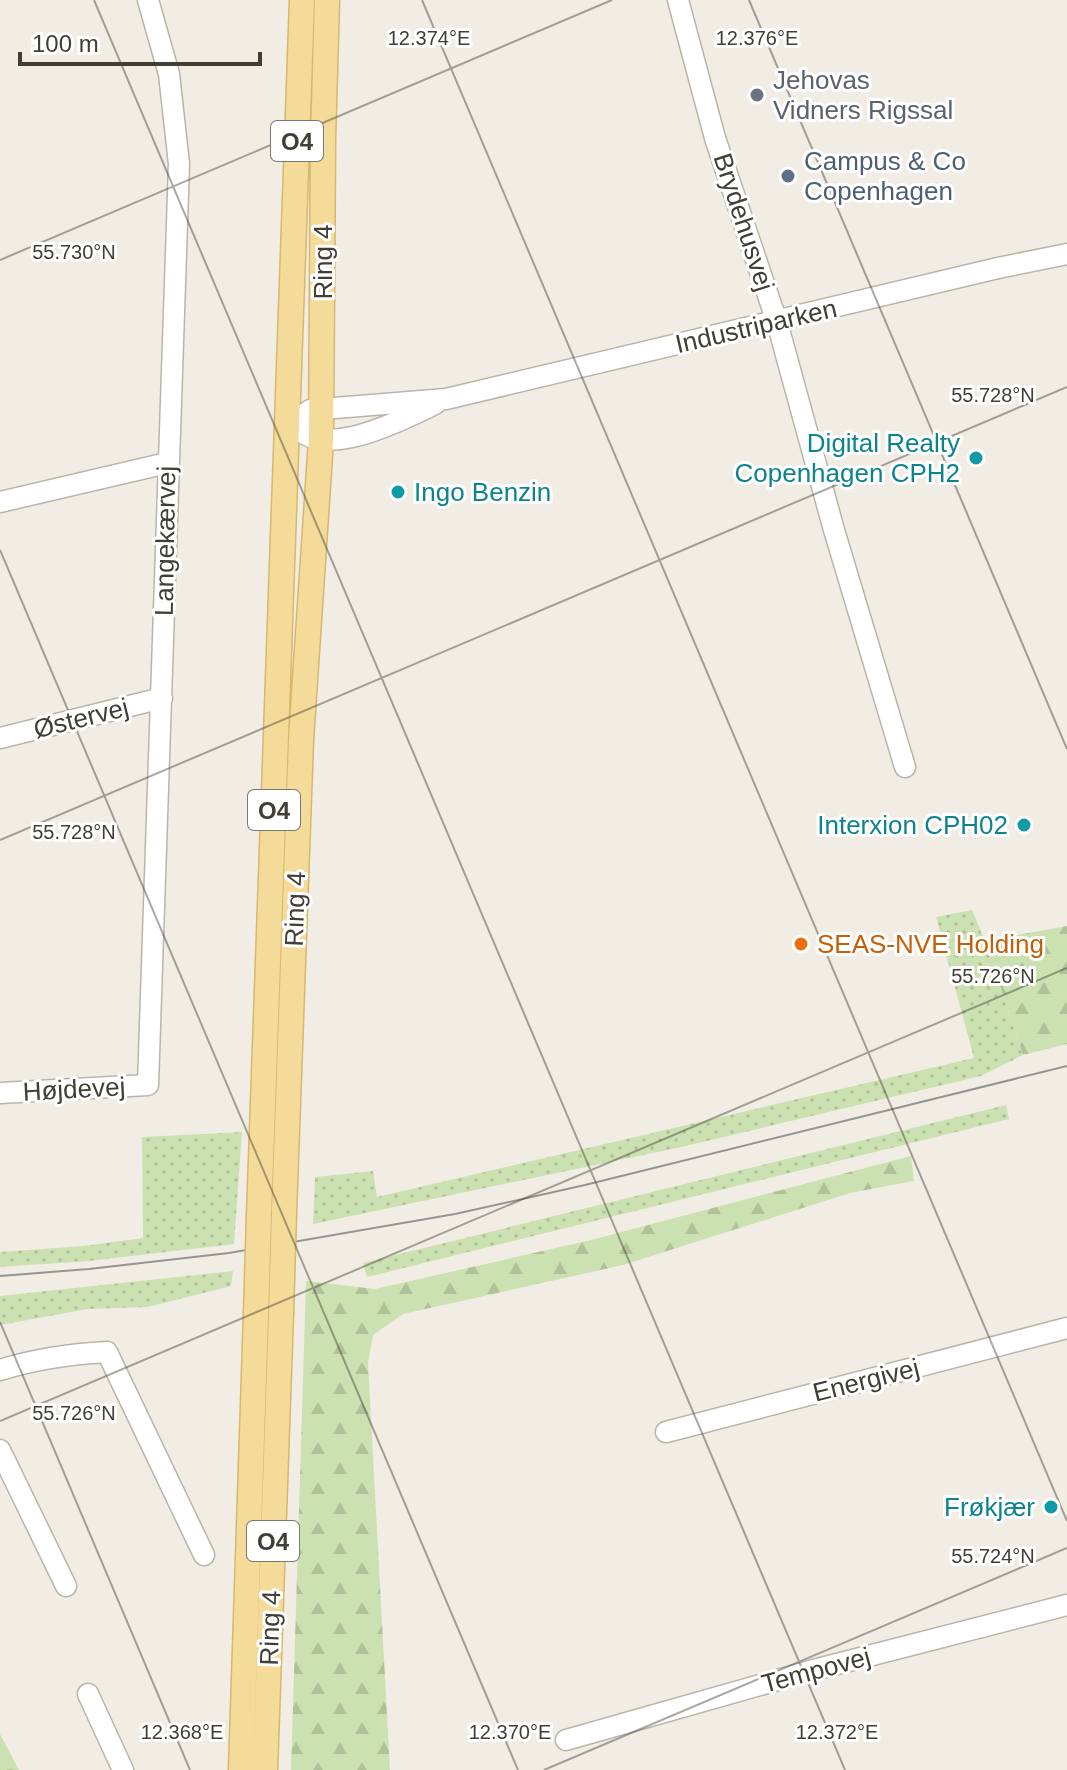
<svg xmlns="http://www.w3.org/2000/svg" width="1067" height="1770" font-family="Helvetica,sans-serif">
<defs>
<pattern id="grass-dots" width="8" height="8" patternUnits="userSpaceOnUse" patternTransform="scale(2)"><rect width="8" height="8" fill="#cce1b1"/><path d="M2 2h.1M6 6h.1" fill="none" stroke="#b0c299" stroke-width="1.8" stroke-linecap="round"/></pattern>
<pattern id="forest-firs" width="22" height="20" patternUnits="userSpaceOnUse" patternTransform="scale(2)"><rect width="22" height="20" fill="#cce1b1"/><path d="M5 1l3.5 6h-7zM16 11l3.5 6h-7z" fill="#b0c299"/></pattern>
<pattern id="park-crowns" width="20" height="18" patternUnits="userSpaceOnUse" patternTransform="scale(2)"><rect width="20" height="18" fill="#cce1b1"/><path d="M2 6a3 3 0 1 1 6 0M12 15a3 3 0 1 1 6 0" fill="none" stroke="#b0c299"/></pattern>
</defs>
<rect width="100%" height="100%" fill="#f1ede5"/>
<path fill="url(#grass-dots)" d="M972,910L985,941L1023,1055L981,1076L677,1148L313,1224L315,1177L373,1171L377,1197L974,1058L936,917Z
M1006,1105L1009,1119L367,1277L363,1263Z
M242,1132L234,1244L89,1261L0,1267V1252L84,1246L143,1238L142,1137Z
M233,1271L231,1286L148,1307L88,1309L0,1325V1296Z"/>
<path fill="url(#forest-firs)" d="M1067,926V1044L1023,1055L985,941Z
M911,1156L914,1181L850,1193L623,1265L403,1314L373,1335L368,1363L390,1770H291L306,1281L375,1289L591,1240Z"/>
<path fill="url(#park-crowns)" d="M0,1734L19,1770H0Z"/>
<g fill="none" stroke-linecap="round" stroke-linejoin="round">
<defs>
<path id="minor" d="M678,0L715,138L777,322L834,530L905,767
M290,414C307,470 402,420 435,404
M287,437L293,423L310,410L446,399L998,268L1067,254
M0,502L167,463
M0,738L162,698
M0,1093L148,1085L179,164L169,74L148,0
M0,1370C35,1359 71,1354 107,1352L204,1555
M666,1432L1067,1328
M0,1450L66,1586
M88,1694L123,1770
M566,1740L806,1672L1067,1605"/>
<path id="major" d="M284,1213L301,740L321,440L323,140L327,0
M259,1216L302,0
M241,1770L256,1314
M265,1770L281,1313"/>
</defs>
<use href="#minor" stroke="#bbb5a9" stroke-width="23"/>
<use href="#major" stroke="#d7b86c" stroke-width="27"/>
<use href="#minor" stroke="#fff" stroke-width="20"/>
<use href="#major" stroke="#f4db9a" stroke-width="24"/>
<path stroke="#949494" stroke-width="2" d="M0,1276L89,1269L229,1253L455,1214L585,1185L1067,1066"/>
<defs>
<path id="major-bridge" d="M281,1313L284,1213
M256,1314L259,1216"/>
</defs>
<use href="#major-bridge" stroke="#d7b86c" stroke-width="27" stroke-linecap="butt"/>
<use href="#major-bridge" stroke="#f4db9a" stroke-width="24"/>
</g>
<path fill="none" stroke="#423d35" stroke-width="2" stroke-opacity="0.45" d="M94,0L845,1770M422,0L1067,1521M749,0L1067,749M0,260L612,0M0,550L518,1770M0,840L1067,387M0,1322L190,1770M0,1421L1067,968M544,1770L1067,1548"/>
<circle fill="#6b7280" stroke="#fff" stroke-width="3" cx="757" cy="95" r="8"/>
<circle fill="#5c6f8a" stroke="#fff" stroke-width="3" cx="788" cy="176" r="8"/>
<g fill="#0f9aa8" stroke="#fff" stroke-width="3">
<circle cx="976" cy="458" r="8"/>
<circle cx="398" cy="492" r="8"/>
<circle cx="1024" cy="825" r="8"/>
<circle cx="1051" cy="1507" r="8"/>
</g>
<circle fill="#e8710a" stroke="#fff" stroke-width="3" cx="801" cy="944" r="8"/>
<g text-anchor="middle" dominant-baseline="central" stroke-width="6" stroke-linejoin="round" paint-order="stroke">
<g fill="#fff" stroke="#7b7772" stroke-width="2">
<rect x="271" y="121" width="52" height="40" rx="6"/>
<rect x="248" y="790" width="52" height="40" rx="6"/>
<rect x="247" y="1521" width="52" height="40" rx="6"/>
</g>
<g font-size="24" font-weight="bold" fill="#423d35">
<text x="297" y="141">O4</text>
<text x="274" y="810">O4</text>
<text x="273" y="1541">O4</text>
</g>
<g font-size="26" fill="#5b616d" stroke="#fff" text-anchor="start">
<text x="773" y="80">Jehovas<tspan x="773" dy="30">Vidners Rigssal</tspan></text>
</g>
<g font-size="26" fill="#4e5e75" stroke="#fff" text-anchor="start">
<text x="804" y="161">Campus &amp; Co<tspan x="804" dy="30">Copenhagen</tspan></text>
</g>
<g font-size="26" fill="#423d35" stroke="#fff">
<text transform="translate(744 222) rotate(72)">Brydehusvej</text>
<text transform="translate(323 262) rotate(-90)">Ring 4</text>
<text transform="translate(756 326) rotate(-13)">Industriparken</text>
<text transform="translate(165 541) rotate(-89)">Langekærvej</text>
<text transform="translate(81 718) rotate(-14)">Østervej</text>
<text transform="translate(295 909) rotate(-88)">Ring 4</text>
<text transform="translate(74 1089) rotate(-3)">Højdevej</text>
<text transform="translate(866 1380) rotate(-14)">Energivej</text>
<text transform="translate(270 1628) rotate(-88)">Ring 4</text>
<text transform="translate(816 1670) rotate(-15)">Tempovej</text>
</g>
<g font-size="26" fill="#0d838f" stroke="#fff" text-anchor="end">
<text x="960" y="443">Digital Realty<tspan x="960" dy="30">Copenhagen CPH2</tspan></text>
<text x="414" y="492" text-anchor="start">Ingo Benzin</text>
<text x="1008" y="825">Interxion CPH02</text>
<text x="1035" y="1507">Frøkjær</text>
</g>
<g font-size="26" fill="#c56008" stroke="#fff" text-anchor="start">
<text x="817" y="944">SEAS-NVE Holding</text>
</g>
</g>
<g font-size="20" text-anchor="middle" fill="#423d35" stroke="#fff" stroke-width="6" stroke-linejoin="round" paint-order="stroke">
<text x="429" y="45">12.374°E</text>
<text x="757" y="45">12.376°E</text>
<text x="74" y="259">55.730°N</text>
<text x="993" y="402">55.728°N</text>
<text x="74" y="839">55.728°N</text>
<text x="993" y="983">55.726°N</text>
<text x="74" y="1420">55.726°N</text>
<text x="993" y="1563">55.724°N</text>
<text x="182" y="1739">12.368°E</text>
<text x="510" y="1739">12.370°E</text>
<text x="837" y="1739">12.372°E</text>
</g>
<path d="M20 52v12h240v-12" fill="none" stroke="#423d35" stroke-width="4"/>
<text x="32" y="52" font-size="24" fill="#423d35" stroke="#ffffff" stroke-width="6" paint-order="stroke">100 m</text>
</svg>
